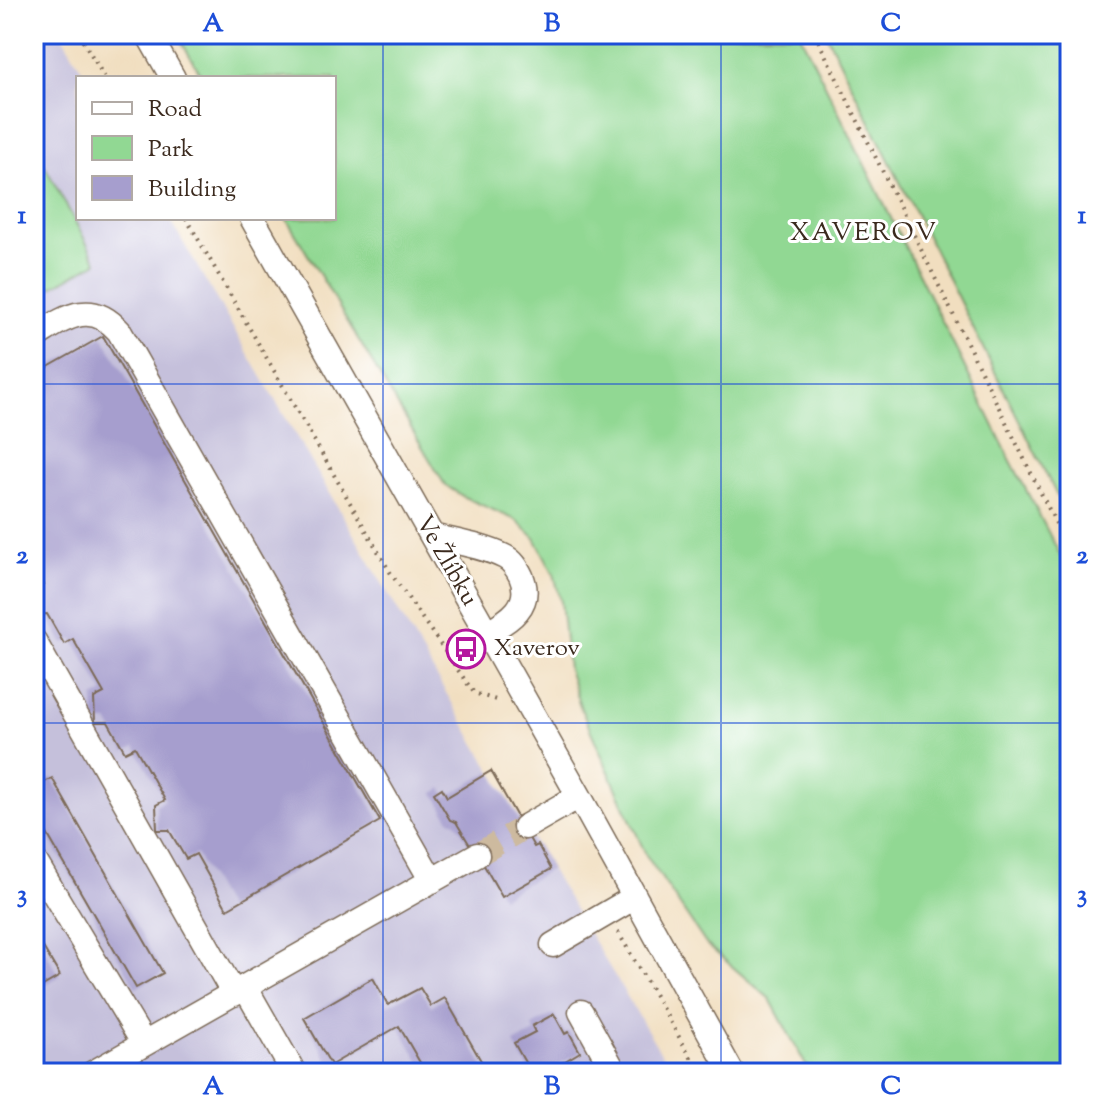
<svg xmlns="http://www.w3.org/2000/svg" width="1104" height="1107" font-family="'Sorts Mill Goudy',serif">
<rect width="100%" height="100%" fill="#fff"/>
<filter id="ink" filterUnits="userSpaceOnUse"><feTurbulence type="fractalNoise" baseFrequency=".0125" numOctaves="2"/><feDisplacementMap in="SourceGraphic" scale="16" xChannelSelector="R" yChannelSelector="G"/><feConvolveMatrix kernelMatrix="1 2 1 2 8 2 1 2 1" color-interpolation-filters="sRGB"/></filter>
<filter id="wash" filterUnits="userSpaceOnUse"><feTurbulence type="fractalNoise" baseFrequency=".006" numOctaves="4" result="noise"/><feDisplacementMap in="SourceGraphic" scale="32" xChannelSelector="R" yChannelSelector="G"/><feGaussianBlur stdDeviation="1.8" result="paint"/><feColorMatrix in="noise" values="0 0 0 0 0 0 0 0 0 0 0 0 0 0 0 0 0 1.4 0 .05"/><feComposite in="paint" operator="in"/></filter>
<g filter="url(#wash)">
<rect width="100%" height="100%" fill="#f1debf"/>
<path fill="#c5c0db" d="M34,34H61L87,78H78V218H169L487,763L673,1073H34Z"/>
<path fill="#91d893" stroke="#668158" stroke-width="2" d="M177,34H800L1010,459L1070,574V1073H810L770,999L706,944L646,855L581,709L568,669L561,602L554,574L535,538L516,520L464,497L445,485L286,218H334V78H203Z
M826,34H1070V522Z
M34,146L97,262L34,297Z"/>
<g id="blocks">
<path fill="#a69ece" d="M103,336L380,821L227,909L196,854L186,859L169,830H157L156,805L165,800L135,747L125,752L108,722H95L94,698L104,693L73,639L64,644L47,614L34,615V590L43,585L34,570V375Z
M491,771L534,847L538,845L551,869L502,897L473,846L471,847L456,822L450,820L434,793L442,788L447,797Z
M52,778L163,973L136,988L34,811V788Z
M34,932L60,976L34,991Z
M373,978L388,1005L420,988L431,1006L445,998L488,1073H426L399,1026L331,1065L304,1018Z
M554,1014L565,1034L569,1032L580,1052L545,1073H531L514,1043L535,1032L532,1026Z"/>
</g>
</g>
<g filter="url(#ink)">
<use href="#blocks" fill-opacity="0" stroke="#7b6956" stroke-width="2"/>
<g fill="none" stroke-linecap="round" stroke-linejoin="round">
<path stroke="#cdba9f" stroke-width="24" stroke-dasharray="24 12" stroke-linecap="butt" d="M477,855L525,827"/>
<defs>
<path id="minor" d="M148,34L173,78
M252,218L579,796L732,1073
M34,337C64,319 90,298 119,331L432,881
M432,536C456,542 483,546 505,557C513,561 517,568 521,576C534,605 509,621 487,632
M34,641L234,994
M525,827L579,796
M34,860L144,1044
M553,945L635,897
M245,987L294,1073
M581,1012L615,1073
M93,1073L477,855"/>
</defs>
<use href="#minor" stroke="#7b6956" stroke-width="27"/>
<path stroke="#7b6956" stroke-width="4" stroke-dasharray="2 6" stroke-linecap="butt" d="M79,34L105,78
M815,34L1070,552
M186,218L390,572L474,693L499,701
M618,932L700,1073"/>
<use href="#minor" stroke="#fff" stroke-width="24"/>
</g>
</g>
<path fill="none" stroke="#1d4ed8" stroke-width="2" stroke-opacity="0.55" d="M383,34V1073M721,34V1073M34,384H1070M34,723H1070"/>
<defs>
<symbol id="bus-ring" viewBox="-11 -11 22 22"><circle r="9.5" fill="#fff" stroke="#b5179e" stroke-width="1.5"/><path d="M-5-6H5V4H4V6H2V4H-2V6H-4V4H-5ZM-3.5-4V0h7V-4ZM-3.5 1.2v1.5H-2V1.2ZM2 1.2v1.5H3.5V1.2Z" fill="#b5179e"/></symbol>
</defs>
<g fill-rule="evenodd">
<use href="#bus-ring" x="444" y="627" width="44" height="44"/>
</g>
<g text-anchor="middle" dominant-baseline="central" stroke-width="6" stroke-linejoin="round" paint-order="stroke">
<g font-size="24" fill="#3b2a1e" stroke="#fff">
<text transform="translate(446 561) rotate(60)">Ve Žlíbku</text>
</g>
<g font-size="24" fill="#3b2a1e" stroke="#fff" text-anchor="start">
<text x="494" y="649">Xaverov</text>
</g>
<g font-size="26" letter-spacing="2" fill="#3b2a1e" stroke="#fff">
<text x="864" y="233">XAVEROV</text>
</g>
</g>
<rect width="1104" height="1107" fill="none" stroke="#fff" stroke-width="88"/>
<rect x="76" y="76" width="260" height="144" fill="#ffffff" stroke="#b1aaa5" stroke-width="2"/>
<rect x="92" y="102" width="40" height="12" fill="#ffffff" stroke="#b1aaa5" stroke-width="2"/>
<text x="148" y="116" font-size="24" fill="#3b2a1e">Road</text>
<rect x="92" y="136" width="40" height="24" fill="#91d893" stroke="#b1aaa5" stroke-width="2"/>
<text x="148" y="156" font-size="24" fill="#3b2a1e">Park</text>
<rect x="92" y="176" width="40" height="24" fill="#a69ece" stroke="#b1aaa5" stroke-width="2"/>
<text x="148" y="196" font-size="24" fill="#3b2a1e">Building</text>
<rect x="44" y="44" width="1016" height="1019" fill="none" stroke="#1d4ed8" stroke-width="3"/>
<g font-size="26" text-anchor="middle" font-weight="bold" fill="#1d4ed8">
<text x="213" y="31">A</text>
<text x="552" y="31">B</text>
<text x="891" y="31">C</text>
<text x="22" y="223">1</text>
<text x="1082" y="223">1</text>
<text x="22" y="563">2</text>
<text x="1082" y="563">2</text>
<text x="22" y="902">3</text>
<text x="1082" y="902">3</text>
<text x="213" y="1094">A</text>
<text x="552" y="1094">B</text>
<text x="891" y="1094">C</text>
</g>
</svg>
